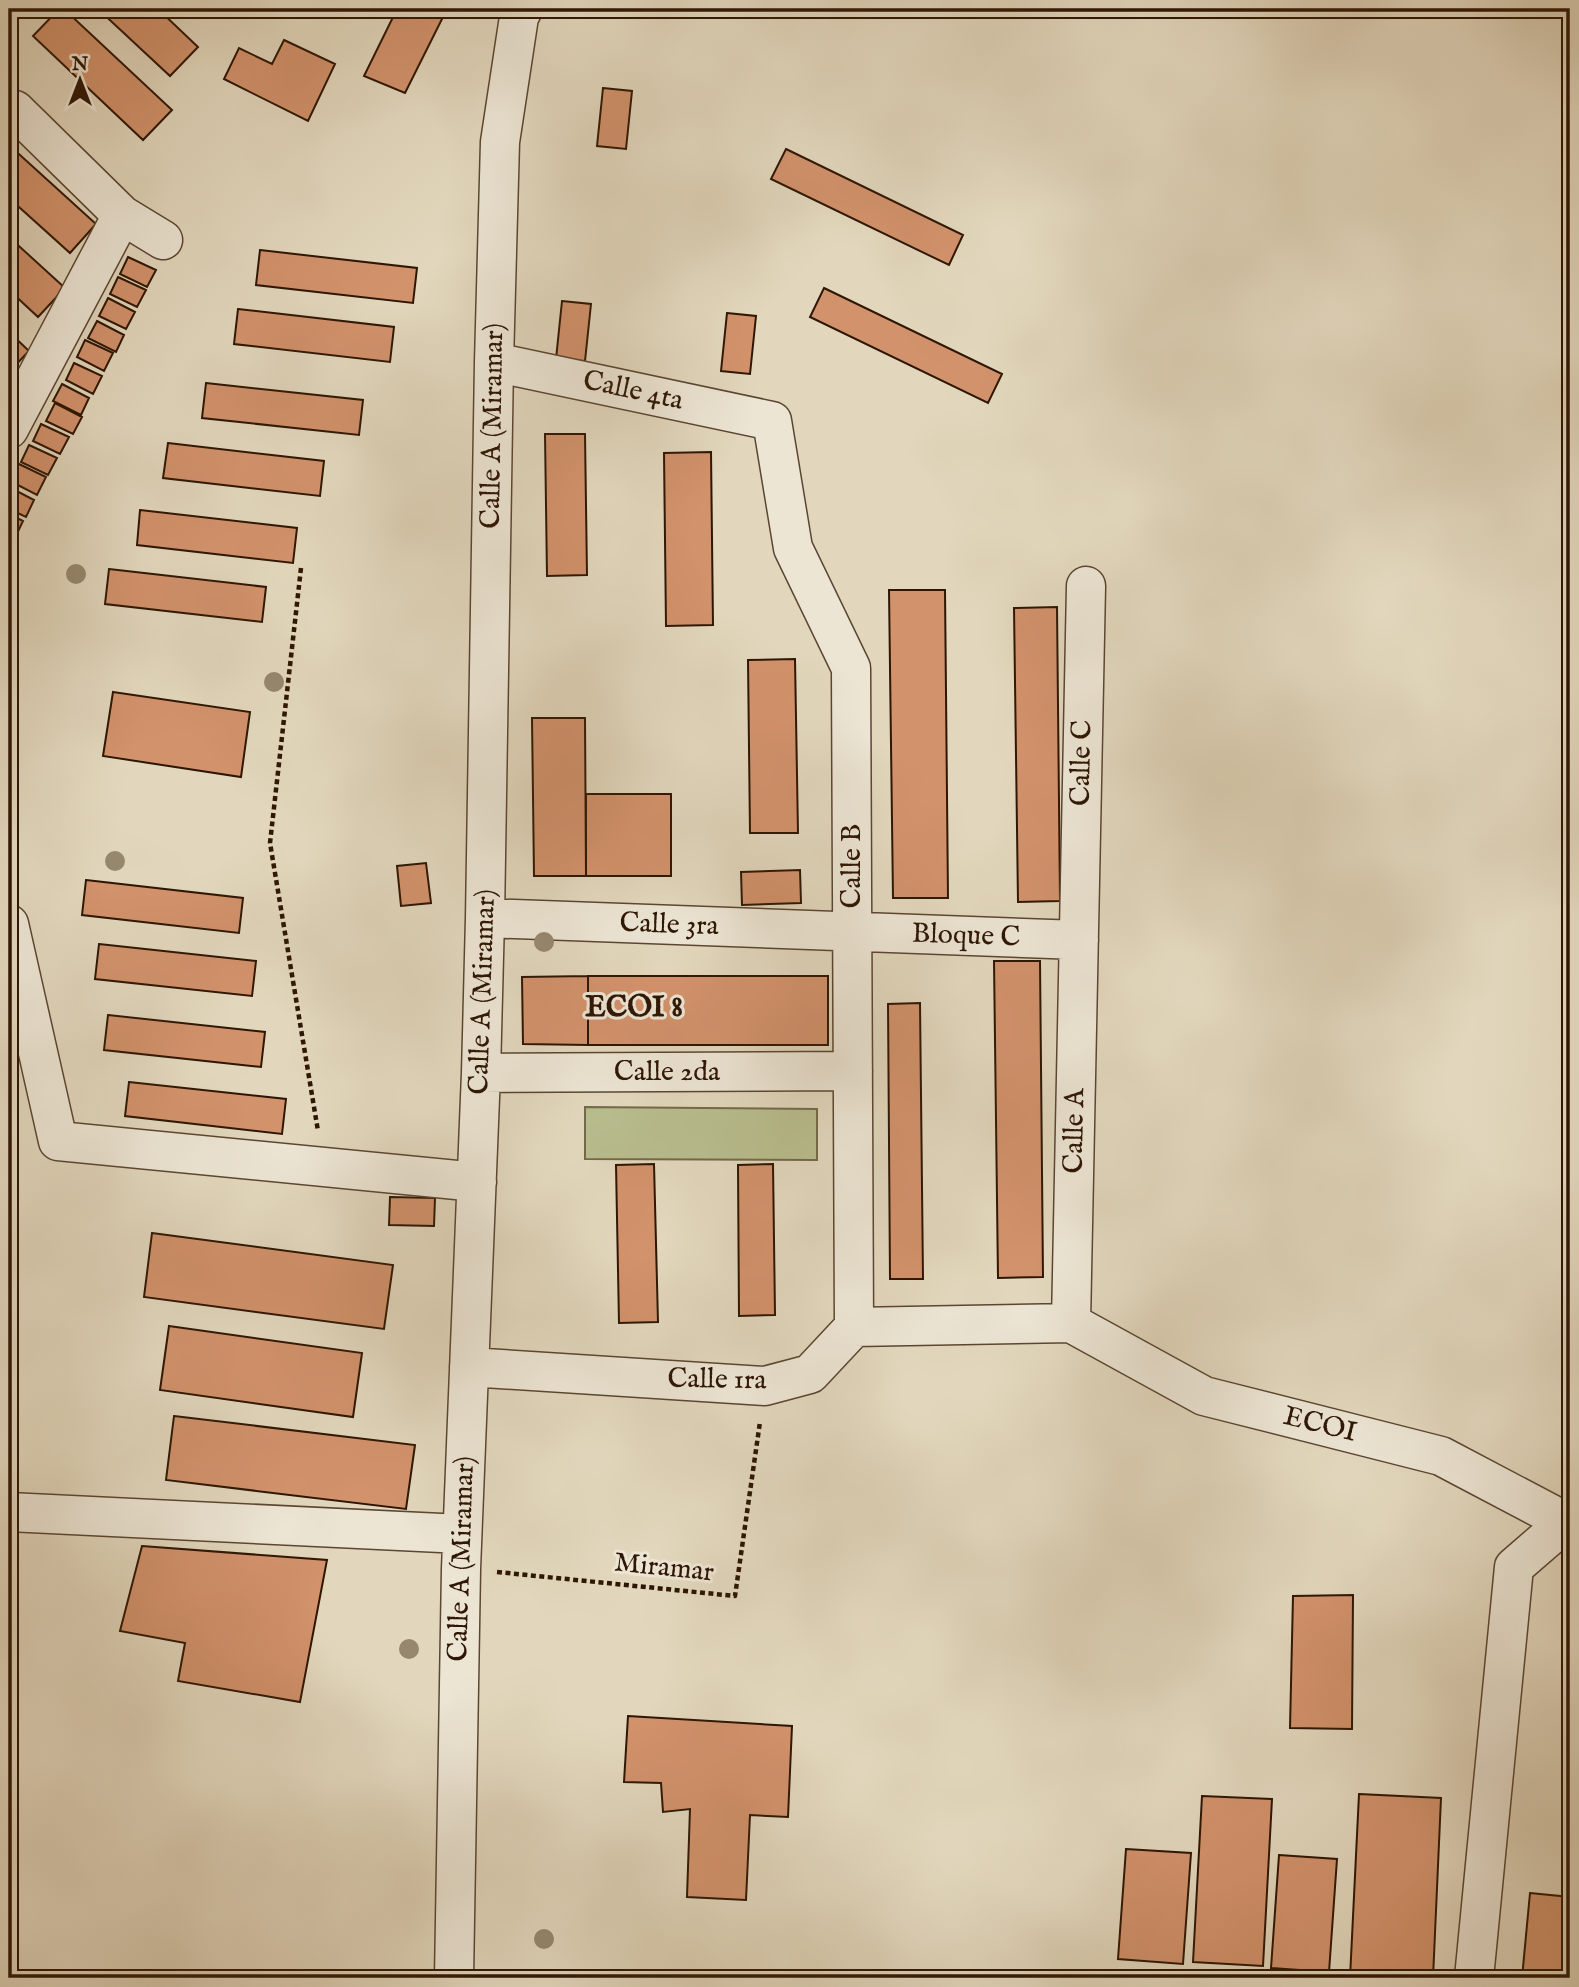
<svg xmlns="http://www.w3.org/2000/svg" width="1579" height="1987" font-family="'IM FELL English',serif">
<rect width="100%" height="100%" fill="#e2d7bd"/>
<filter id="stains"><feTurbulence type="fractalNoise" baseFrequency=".00286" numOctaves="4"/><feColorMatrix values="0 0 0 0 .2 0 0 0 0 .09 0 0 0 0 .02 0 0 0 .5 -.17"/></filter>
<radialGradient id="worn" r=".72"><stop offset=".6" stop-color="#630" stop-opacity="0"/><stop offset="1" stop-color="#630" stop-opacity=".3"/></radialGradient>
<path fill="#b8bd8e" stroke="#736a49" stroke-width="2" d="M585,1107L817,1109V1160L585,1159Z"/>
<path fill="#d2926c" stroke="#2e1604" stroke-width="2" d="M59,9H64L172,110L143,140L33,36Z
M98,9H158L198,47L170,76Z
M397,9H447L405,93L364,76Z
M284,40L335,64L308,121L224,79L239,48L272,64Z
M603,88L632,91L626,149L597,146Z
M9,145L96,224L70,253L9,198Z
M786,149L963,235L949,265L771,179Z
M9,237L65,288L38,317L9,290Z
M260,250L417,268L413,303L256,285Z
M128,257L156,270L147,287L120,274Z
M118,277L146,290L137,307L110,294Z
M824,288L1002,374L988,403L810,317Z
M108,298L135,312L126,329L99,316Z
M562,301L591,304L585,361L556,359Z
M238,309L394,327L390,362L234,344Z
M727,313L756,316L750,374L721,371Z
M97,321L124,335L116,352L88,338Z
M9,332L29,351L9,372Z
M85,340L113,353L104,371L77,357Z
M74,363L102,376L93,394L66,380Z
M206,383L363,400L359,435L202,418Z
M62,384L89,398L81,415L53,401Z
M55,403L82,417L73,434L46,421Z
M41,424L69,437L60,454L33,441Z
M545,434H585L587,575L547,576Z
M168,443L324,461L320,496L163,478Z
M29,445L57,458L48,475L21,462Z
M711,452L713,625L666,626L664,453Z
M19,464L46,477L37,495L10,481Z
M9,487L34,500L26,517L9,509Z
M140,510L297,528L293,563L137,545Z
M9,514L23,521L15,538L9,535Z
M109,569L266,587L262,622L105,604Z
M889,590H945L948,898H893Z
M1057,607L1060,901L1018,902L1014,608Z
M795,659L798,833H750L748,660Z
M113,692L250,712L241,777L103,756Z
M532,718H585L586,876H534Z
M586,794H671V876H586Z
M426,863L431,903L401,906L397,866Z
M800,870L801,903L742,905L741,872Z
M86,880L243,898L239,933L82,915Z
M99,944L256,961L252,996L95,979Z
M994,961H1040L1043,1277L998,1278Z
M588,976H828V1045H588Z
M588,976V1045L523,1044L522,977Z
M920,1003L923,1279H890L888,1004Z
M108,1015L265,1032L261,1067L104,1050Z
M129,1082L286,1099L282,1134L125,1116Z
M654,1164L658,1322L619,1323L616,1165Z
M773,1164L775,1315L739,1316L738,1165Z
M390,1197L435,1198L434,1226L389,1225Z
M152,1233L393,1265L384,1329L144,1297Z
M169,1326L362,1353L353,1417L160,1390Z
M174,1416L415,1445L406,1509L166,1480Z
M142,1546L327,1560L300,1702L178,1681L185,1643L120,1631Z
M1353,1595L1352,1729L1290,1728L1293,1596Z
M628,1716L792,1726L788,1817L750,1815L746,1900L687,1897L690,1809L663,1812L661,1783L624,1782Z
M1359,1794L1441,1798L1433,1978H1350Z
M1202,1796L1272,1799L1263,1966L1193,1962Z
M1126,1849L1191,1853L1183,1964L1118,1959Z
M1279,1855L1337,1859L1329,1972L1271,1968Z
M1530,1893L1570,1897V1978H1522Z"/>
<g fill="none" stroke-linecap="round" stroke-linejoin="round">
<defs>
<path id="minor" d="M15,110L122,215L163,240
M494,362L772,421L793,548L851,668L854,1327
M9,429L122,215
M485,918L1079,940
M9,924L58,1141L477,1182
M481,1073L853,1071
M1071,1323L1086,586
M469,1367L765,1386L810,1374L854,1327L1071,1323L1204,1396L1441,1456L1570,1524
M9,1512L462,1534
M454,1978L461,1569L481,1073L485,918L494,362L500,142L519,17L523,9
M1474,1978L1514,1567L1566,1522"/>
</defs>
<use href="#minor" stroke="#5b4632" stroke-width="41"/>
<path stroke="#2e1604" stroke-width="4.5" stroke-dasharray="5 3.5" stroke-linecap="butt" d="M301,568L270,843L318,1131
M497,1572L735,1596L760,1422"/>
<use href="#minor" stroke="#ece5d4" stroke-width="38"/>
</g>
<g fill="#96886e">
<circle cx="76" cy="574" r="10"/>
<circle cx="274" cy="682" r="10"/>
<circle cx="115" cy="861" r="10"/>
<circle cx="544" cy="942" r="10"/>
<circle cx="409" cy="1649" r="10"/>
<circle cx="544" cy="1939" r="10"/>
</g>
<g text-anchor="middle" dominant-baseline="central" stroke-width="6" stroke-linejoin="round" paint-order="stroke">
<g font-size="28" fill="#2e1604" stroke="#ece5d4">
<text transform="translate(633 391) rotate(12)">Calle 4ta</text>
<text transform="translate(493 426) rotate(-89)">Calle A (Miramar)</text>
<text transform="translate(1082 763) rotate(-89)">Calle C</text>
<text transform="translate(852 866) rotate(-90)">Calle B</text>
<text transform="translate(669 925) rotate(2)">Calle 3ra</text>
<text transform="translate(966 936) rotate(2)">Bloque C</text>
<text transform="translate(483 992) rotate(-88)">Calle A (Miramar)</text>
<text x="667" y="1072">Calle 2da</text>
<text transform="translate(1075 1131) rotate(-89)">Calle A</text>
<text transform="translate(717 1380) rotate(1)">Calle 1ra</text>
<text transform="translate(1320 1425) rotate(14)">ECOI</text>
<text transform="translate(462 1559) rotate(-88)">Calle A (Miramar)</text>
<text transform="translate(664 1568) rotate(6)">Miramar</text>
</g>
<g font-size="30" font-weight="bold" fill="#2e1604" stroke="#ece5d4">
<text x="634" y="1008">ECOI 8</text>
</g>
</g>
<rect width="1579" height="1987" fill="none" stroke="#e2d7bd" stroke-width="35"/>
<rect x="10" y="10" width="1558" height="1966" fill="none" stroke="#2e1604" stroke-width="3.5"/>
<rect x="18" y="18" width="1544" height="1952" fill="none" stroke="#2e1604" stroke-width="2"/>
<g transform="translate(80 80)" stroke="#ece5d4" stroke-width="5" paint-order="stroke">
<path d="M0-5L12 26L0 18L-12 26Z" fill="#2e1604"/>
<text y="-10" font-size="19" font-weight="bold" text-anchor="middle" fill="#2e1604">N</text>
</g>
<rect width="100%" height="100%" filter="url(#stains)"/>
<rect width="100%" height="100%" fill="url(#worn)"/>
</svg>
